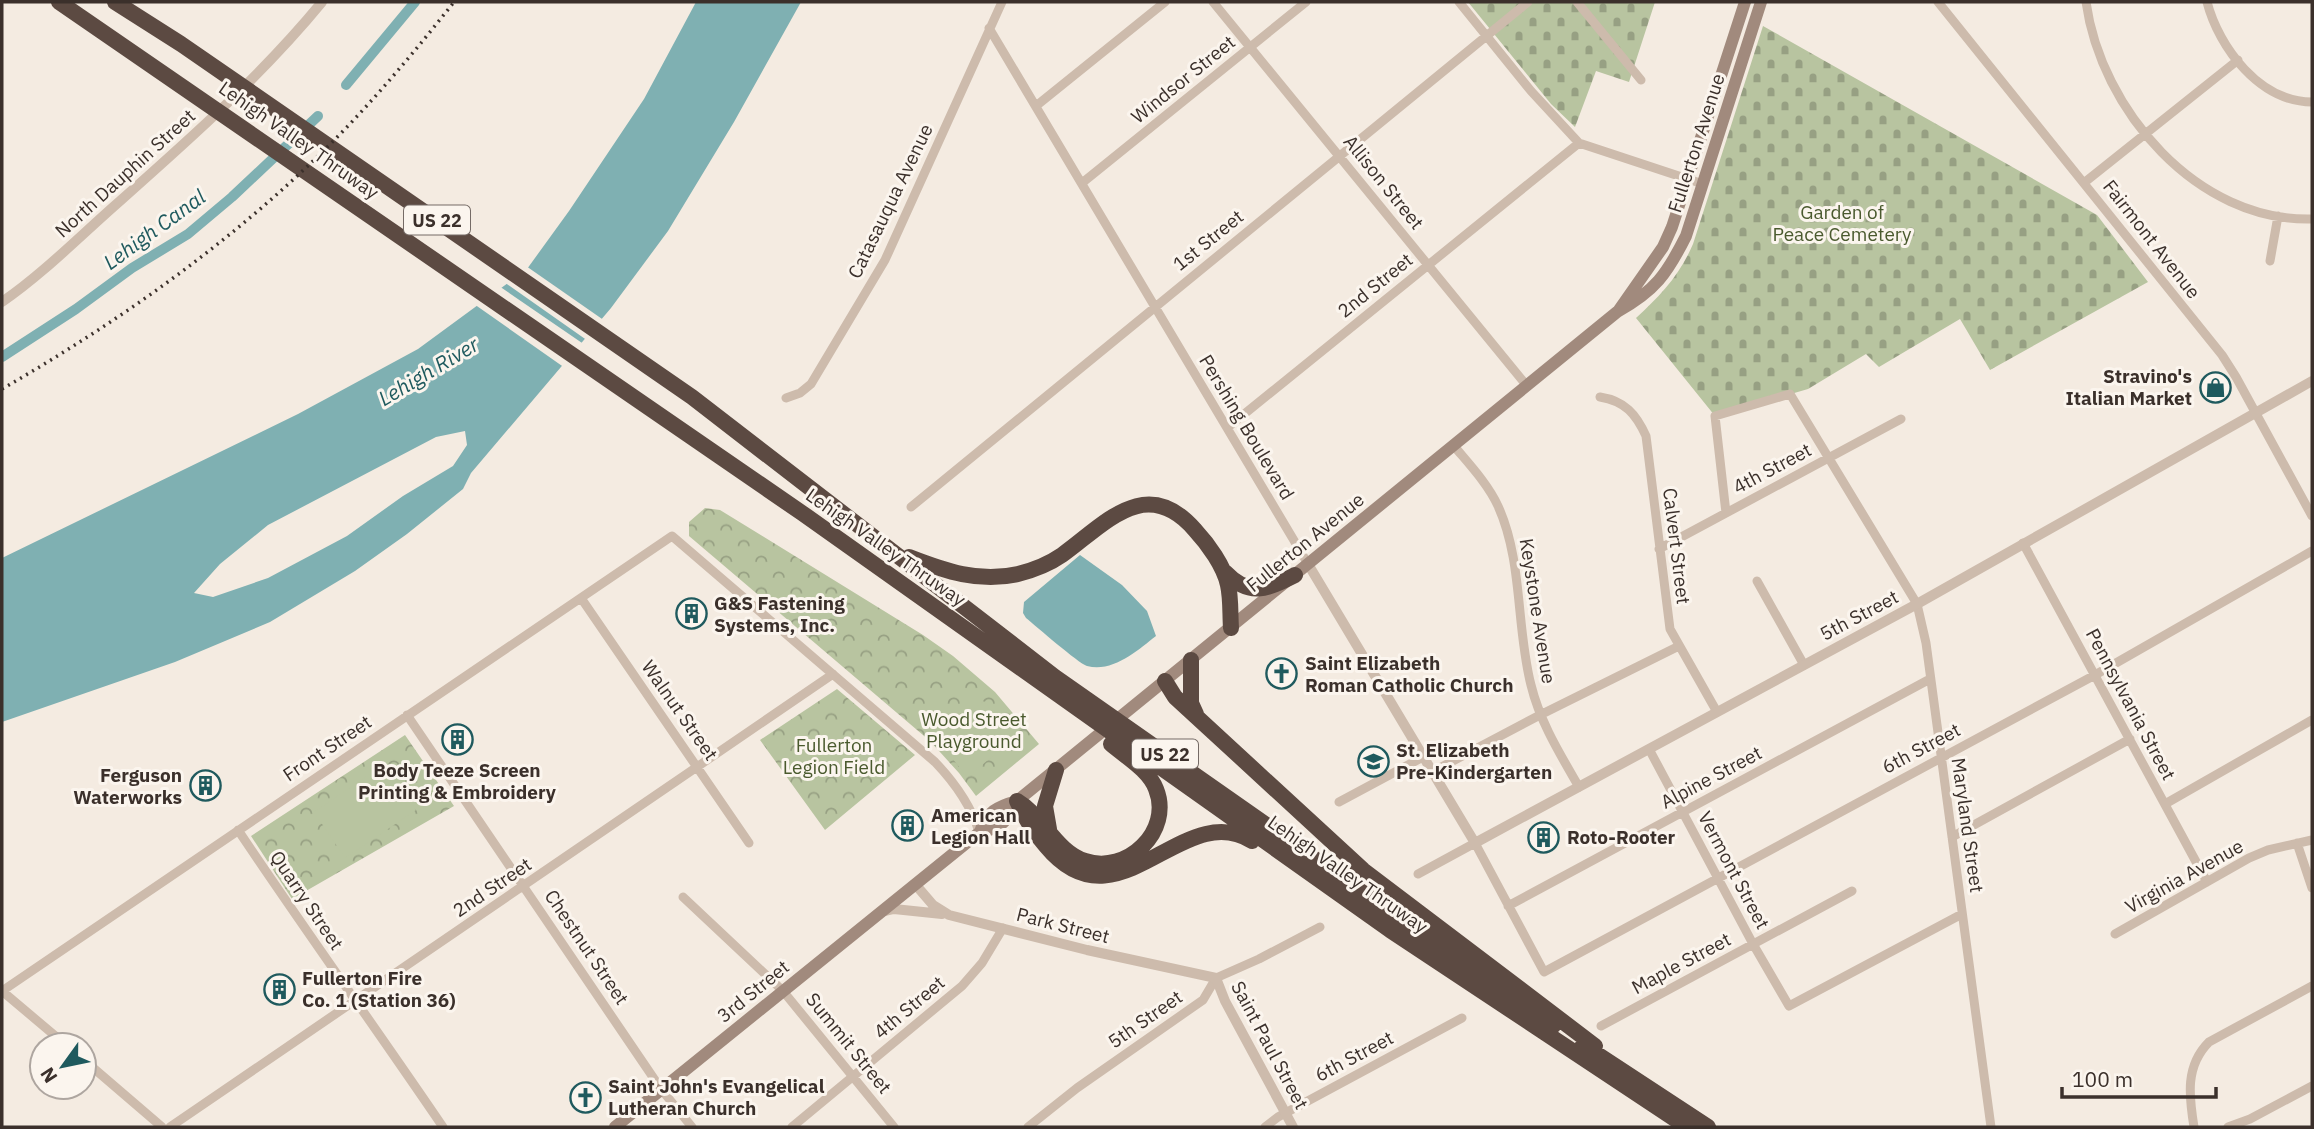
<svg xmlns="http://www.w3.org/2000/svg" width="2314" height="1129" font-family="'IBM Plex Sans',sans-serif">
<defs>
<pattern id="forest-crowns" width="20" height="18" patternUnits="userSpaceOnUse" patternTransform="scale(1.75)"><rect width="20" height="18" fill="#b8c4a0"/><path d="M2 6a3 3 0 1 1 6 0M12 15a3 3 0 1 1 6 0" fill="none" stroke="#97a083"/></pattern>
<pattern id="cemetery-stones" width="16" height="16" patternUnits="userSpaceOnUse" patternTransform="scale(1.75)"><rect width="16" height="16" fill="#b8c4a0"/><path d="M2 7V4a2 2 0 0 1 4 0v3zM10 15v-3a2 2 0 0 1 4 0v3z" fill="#97a083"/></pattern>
</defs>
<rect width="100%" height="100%" fill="#f4ebe1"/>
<path fill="url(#forest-crowns)" d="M705,508L720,510L923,635L953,656L995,692L1039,744L976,796L959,773L930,741L689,536V522Z
M837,689L915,755L825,830L760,740Z
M405,735L454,806L292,899L251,836Z"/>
<path fill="url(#cemetery-stones)" d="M1468,2H1655L1629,82L1596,71L1575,127L1551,104Z
M1763,26L2097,215L2148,282L1990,370L1960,319L1879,367L1866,354L1808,389L1715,416L1636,318C1660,296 1680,275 1693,244Z"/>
<path fill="#b8c4a0" d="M984,701L1014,739L967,777L937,739Z
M385,764L416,810L345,858L314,812Z"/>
<path fill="#7fb0b2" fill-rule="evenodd" d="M696,2H801L734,122L668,231L611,308L471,473L463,489L407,534L355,571L270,622L175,662L2,722V558L298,414L418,349L527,269L569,211L644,99ZM465,431L467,445L453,466L403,496L347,536L268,578L213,597L194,593L220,564L268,525L436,437Z
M1080,555L1122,585L1147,611L1156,636C1138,650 1113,673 1087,666C1078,663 1036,626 1026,618L1023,613L1024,602Z"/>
<path fill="#f4ebe1" d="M526,266L605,321L588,341L504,282Z
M499,286L585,345L565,368L474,304Z"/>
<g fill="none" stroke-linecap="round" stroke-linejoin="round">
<path stroke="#7fb0b2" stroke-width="10" d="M346,85L415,2
M2,357L76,309L132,268L188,234L232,197L318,116"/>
<path stroke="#cdbbac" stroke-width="9" d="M1213,2L1527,386
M1459,2L1531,91L1579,143L1703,184
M1577,2L1641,80
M1938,2L2222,355L2236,377L2312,516
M2086,2C2101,110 2197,222 2312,219
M2207,2C2219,48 2260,102 2312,102
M989,28L1308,564
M1036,106L1165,2
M2085,182L2238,60
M1082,183L1306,2
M2270,261L2278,216
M1600,397C1625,401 1636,414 1646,436L1670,629L1717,712
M786,398L800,393L811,384L885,260L1002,2
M1227,428L1579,143
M1454,446C1469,464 1488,484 1498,506C1523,561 1516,627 1531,685C1540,722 1560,754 1579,787
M911,507L1528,2
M1726,513L1715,416L1790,394L1917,604L1926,643L1991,1127
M2023,543L2207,882
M1659,549L1901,419
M1757,581L1804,665
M581,598L749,843
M407,715L661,1089L692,1127
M1649,749L1753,944L1789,1006L1962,914
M1432,772L1540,715L1679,646
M1339,802L1423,757
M2165,804L2312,720
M238,830C305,930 375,1027 443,1127
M1952,837L2130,739
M2297,843L2312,888
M1418,874L1475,843L1544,972L2095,675L2312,551
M683,897L783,991L894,1127
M1508,906L1930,679
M2115,934L2249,858L2268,850L2312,840
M2,991L672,536L935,762C954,782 971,805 979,832
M2,991L66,1045
M1601,1026L1852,891
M84,1060L162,1127
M170,1127L833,674
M792,1127L962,986L982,963L1003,928
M1028,1127L1077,1088L1203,1000L1216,978L1259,959L1320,927
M1265,1127L1278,1117L1462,1018
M2194,1127C2189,1096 2185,1066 2209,1042L2312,986
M2228,1127L2250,1119L2312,1086"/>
<path stroke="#cdbbac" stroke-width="10" d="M2,302C44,273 81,235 120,201C191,138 262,75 322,2
M1308,564L1475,843L1917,604L2312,381
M915,884L933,905L949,915L1087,950L1216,978L1225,1001L1293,1127
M881,912L894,909L942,914"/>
<path stroke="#a18a7d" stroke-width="12" d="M1619,310L1663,247L1672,227L1745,2
M980,832C986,812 998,806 1017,801L1617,312C1655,291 1667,274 1686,236L1761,2
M615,1127L980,832C1000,830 1009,820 1017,801"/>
<path stroke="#5c4a42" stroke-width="16" d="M59,2L802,513L1390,930L1687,1127
M115,2L181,44L692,397L1055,677L1553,1026
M909,557C945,571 979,583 1018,574C1034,570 1049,564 1062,555C1104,525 1146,473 1195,530C1208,544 1224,566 1228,585C1231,598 1230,614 1231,628
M1225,572C1250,598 1267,589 1295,575
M1191,660V703L1196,714
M1165,681L1175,697L1363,870L1595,1046
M1017,801C1025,819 1034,832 1046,846C1118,933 1182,797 1252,841
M1017,801C1044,817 1056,852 1085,861C1127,875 1173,831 1156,789C1149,770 1126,757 1111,744
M1049,829L1045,806L1056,770
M1583,1045L1708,1127"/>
<path stroke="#3b302b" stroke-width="3.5" stroke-dasharray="2 5" stroke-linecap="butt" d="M2,389C127,317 246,232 347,127C385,87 420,45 454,2"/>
</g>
<defs>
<symbol id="shop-ring" viewBox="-11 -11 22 22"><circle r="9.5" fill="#fbf5ee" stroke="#1f5a5e" stroke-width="1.5"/><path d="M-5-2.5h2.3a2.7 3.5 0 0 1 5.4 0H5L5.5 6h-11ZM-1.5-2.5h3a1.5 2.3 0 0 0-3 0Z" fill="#1f5a5e"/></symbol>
<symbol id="building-ring" viewBox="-11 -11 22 22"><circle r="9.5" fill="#fbf5ee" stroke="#1f5a5e" stroke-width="1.5"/><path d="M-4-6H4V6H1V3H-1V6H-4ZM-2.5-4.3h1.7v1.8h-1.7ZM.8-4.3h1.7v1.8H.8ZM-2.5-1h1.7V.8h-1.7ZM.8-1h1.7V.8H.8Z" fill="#1f5a5e"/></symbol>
<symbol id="church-ring" viewBox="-11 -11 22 22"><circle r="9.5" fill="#fbf5ee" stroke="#1f5a5e" stroke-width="1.5"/><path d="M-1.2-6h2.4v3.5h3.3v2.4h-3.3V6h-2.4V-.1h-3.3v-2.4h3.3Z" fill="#1f5a5e"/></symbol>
<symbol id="school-ring" viewBox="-11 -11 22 22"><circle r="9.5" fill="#fbf5ee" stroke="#1f5a5e" stroke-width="1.5"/><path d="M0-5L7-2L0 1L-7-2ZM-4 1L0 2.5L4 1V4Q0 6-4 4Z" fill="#1f5a5e"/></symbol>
</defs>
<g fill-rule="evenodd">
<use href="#shop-ring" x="2198" y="370" width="35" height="35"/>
<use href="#building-ring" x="674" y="596" width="35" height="35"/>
<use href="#church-ring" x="1264" y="656" width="35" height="35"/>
<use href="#building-ring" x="440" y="722" width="35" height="35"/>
<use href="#school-ring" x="1356" y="744" width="35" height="35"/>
<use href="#building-ring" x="188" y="768" width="35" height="35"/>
<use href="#building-ring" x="890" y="808" width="35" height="35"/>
<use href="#building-ring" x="1526" y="820" width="35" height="35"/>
<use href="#building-ring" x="262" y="972" width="35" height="35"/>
<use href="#church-ring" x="568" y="1080" width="35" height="35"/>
</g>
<g text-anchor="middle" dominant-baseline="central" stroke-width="6" stroke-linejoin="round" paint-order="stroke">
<g fill="#fbf5ee" stroke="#756b66" stroke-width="2">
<rect x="404" y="205.5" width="66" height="29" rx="5"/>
<rect x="1132" y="739.5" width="66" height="29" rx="5"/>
</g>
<g font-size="18" font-weight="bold" fill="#3b302b">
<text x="437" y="220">US 22</text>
<text x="1165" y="754">US 22</text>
</g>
<g font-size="19" fill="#3b302b" stroke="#fbf5ee">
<text transform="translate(1183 79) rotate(-39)">Windsor Street</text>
<text transform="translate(299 140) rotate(35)">Lehigh Valley Thruway</text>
<text transform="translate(1696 143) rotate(-72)">Fullerton Avenue</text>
<text transform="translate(125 173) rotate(-42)">North Dauphin Street</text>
<text transform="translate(1384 182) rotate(51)">Allison Street</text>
<text transform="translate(890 201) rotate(-64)">Catasauqua Avenue</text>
<text transform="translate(2152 239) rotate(52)">Fairmont Avenue</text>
<text transform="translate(1208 240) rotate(-39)">1st Street</text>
<text transform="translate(1375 285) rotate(-39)">2nd Street</text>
<text transform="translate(1247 427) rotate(59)">Pershing Boulevard</text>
<text transform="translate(1772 468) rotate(-28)">4th Street</text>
<text transform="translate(1305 542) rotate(-39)">Fullerton Avenue</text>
<text transform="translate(1677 546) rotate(83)">Calvert Street</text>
<text transform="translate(886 547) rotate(35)">Lehigh Valley Thruway</text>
<text transform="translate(1538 611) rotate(81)">Keystone Avenue</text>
<text transform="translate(1859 615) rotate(-28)">5th Street</text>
<text transform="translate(2131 704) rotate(62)">Pennsylvania Street</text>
<text transform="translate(680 710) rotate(55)">Walnut Street</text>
<text transform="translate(327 748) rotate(-34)">Front Street</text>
<text transform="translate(1921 748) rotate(-28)">6th Street</text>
<text transform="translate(1711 777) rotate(-28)">Alpine Street</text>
<text transform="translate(1968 825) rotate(82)">Maryland Street</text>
<text transform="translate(1734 870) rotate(62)">Vermont Street</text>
<text transform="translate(1348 874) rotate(35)">Lehigh Valley Thruway</text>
<text transform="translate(2184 876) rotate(-29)">Virginia Avenue</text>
<text transform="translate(492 887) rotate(-34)">2nd Street</text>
<text transform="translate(307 900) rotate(56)">Quarry Street</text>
<text transform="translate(1063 925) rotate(14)">Park Street</text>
<text transform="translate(587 947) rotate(56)">Chestnut Street</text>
<text transform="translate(1681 963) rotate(-28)">Maple Street</text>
<text transform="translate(753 991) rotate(-39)">3rd Street</text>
<text transform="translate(909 1007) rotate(-40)">4th Street</text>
<text transform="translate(1145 1019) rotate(-35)">5th Street</text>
<text transform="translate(849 1043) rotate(51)">Summit Street</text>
<text transform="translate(1270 1045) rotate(62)">Saint Paul Street</text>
<text transform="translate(1354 1056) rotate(-28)">6th Street</text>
</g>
<g font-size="19" fill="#4a5a2e" stroke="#fbf5ee">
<text x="1842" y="212">Garden of<tspan x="1842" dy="22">Peace Cemetery</tspan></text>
<text x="974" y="719">Wood Street<tspan x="974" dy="22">Playground</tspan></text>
<text x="834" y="745">Fullerton<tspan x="834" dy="22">Legion Field</tspan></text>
</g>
<g font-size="19" font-weight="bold" fill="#3b302b" stroke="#fbf5ee" text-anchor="start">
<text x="2192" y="376" text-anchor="end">Stravino's<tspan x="2192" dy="22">Italian Market</tspan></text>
<text x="714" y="603">G&amp;S Fastening<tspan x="714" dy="22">Systems, Inc.</tspan></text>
<text x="1305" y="663">Saint Elizabeth<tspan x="1305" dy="22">Roman Catholic Church</tspan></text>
<text x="1396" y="750">St. Elizabeth<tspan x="1396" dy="22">Pre-Kindergarten</tspan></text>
<text x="457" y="770" text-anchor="middle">Body Teeze Screen<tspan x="457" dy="22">Printing &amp; Embroidery</tspan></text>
<text x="182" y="775" text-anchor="end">Ferguson<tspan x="182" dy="22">Waterworks</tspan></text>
<text x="931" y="815">American<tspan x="931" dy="22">Legion Hall</tspan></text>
<text x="1567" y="837">Roto-Rooter</text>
<text x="302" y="978">Fullerton Fire<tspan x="302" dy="22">Co. 1 (Station 36)</tspan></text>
<text x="608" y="1086">Saint John's Evangelical<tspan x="608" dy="22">Lutheran Church</tspan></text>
</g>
<g font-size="21" font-style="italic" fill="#1f5a5e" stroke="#fbf5ee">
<text transform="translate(154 229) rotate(-36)">Lehigh Canal</text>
<text transform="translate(428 371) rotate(-31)">Lehigh River</text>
</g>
</g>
<rect width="2314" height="1129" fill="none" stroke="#3b302b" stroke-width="7"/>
<g transform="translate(63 1066) rotate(237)"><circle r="33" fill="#fbf5ee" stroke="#aea6a0" stroke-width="2"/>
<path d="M0-5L12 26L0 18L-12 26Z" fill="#1f5a5e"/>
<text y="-10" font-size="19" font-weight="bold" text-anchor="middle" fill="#3b302b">N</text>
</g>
<path d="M2062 1087v10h154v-10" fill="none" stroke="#3b302b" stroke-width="3.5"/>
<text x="2072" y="1087" font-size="21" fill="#3b302b" stroke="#fbf5ee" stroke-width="5" paint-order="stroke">100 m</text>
</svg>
